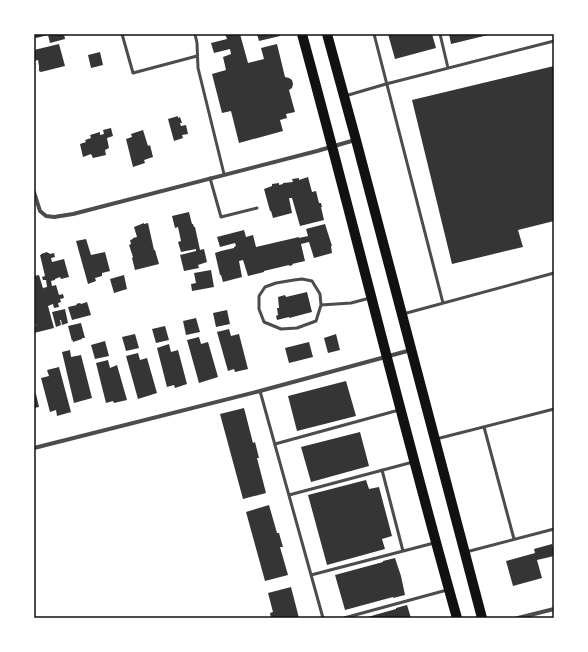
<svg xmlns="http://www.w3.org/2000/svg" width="588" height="652" font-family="'Sofia Sans Condensed',sans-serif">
<rect width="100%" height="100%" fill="#fff"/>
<path fill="#353535" d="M34,34H64L65,39L50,43L48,35L36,38Z
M225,34H240L248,63L264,59L261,48L277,44L285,77L289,78L292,80L293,84L292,88L289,90L295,112L286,114L287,118L280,120L283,131L239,143L231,111L222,113L212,74L226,70L223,57L231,54L230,49L214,53L211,43L227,39Z
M257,34H280V36L259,41Z
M388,34H432L436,48L395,59Z
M449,34H488V35L451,44Z
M59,44L65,66L41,72L39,71V66L38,60L34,61V50Z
M100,52L103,65L91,68L88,55Z
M554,66V221L518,230L523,247L452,264L412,100Z
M178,116V118L180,117L182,123H180L181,126L186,125L188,134L182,135L183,138L174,141L168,119Z
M111,128L113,136L107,138L109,148L105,150L106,155L93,158L91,154L83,157L80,144L86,142L85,140L91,138L90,135L100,132V135L104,134L103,130Z
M143,130L148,146L150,145L153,157L144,160L145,163L133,167L126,139L132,137L131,134Z
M308,177L312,192L316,191L319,203H321L322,207H321L324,220L300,226L292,198H289L292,213L273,218L271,211H270L264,189L272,186V184L279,183V185L283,184V183L293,182L292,179L299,178V180Z
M189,212L192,224H193L194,227H195L200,250L204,249L207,262L198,265L199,268L184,271L180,255L196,251V249L181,252L178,242L181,241L178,227L175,228L172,216Z
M144,223V224L148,223L154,250H155L159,264L135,270L132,258L133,257L129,245L131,244L130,240L133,239V238L137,237L134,227Z
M325,224L332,246H331L332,253L314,258L309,242L301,244L305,261L292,264L293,265L289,266V265L264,271V272L248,276L243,260L239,261L242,277L223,282L221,275H220L215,253L221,251L234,248V247L236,246L235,243L220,247L217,237L244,230L246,237L253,235L256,247L299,237V238L308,236L306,229Z
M86,239L91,255L105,252L110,271L102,273V276L95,278L96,281L88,284L76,241Z
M47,252L48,253H49L50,254L54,253L55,257L51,258L52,262L64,259L69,277L61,279L60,277L55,279V280L51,281L52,286L56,285L59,295L63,294L64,298L60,299L61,302L58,303L59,307L54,308L53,304L48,306L54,328L34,333V327L36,326L34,318V276L39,275L45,295L43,288L47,287L46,280H43L42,277L45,276L40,255H41V254Z
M211,270L214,287L192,291L191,284L196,283L194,273Z
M124,275L127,289L114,293L110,279Z
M307,292L312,312L289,318V317L277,320L276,316L278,315L277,308H279L278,297L285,295L286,297Z
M87,302L91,315L72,320L68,307L77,305L76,304L80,303L81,304Z
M65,309L68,323L62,325L61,320H60L61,325L56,327L52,312Z
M227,310L230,324L216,327L213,313Z
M196,318L200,332L186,335L183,321Z
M81,323L85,338H82V339L73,342V340L72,341L68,326Z
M165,326L169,340L156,343L152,329Z
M229,329L231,336L239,334L248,369L235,372L234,369L228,371L217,332Z
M135,334L139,348L126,351L122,337Z
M336,334L340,350L328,353L324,338Z
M199,337L201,344L208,342L218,377L199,383L187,340Z
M105,341L109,356L95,359L91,345Z
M309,342L313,357L289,363L285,348Z
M169,344L171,352L178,350L187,384L175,388L174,385L167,387L157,348Z
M70,350L71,357L81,355L92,398L74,403L62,352Z
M138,353L140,360L147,358L157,393L138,399L126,356Z
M108,360L110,368L117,365L127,400L114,403L113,401L106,403L96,363Z
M59,367L71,412L57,416L56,410L50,412L41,378L49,376L47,370Z
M346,381L356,416L297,431L288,396Z
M34,391L35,394H36L39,407L34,408Z
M244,408L253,443L255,442L259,458H257L266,493L243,499L220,414Z
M360,432L369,466L311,482L301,447Z
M366,480L369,489L379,487L392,536L382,539L385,549L327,565L308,495Z
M269,505L277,533H279L283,547H280L288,575L265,581L246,512Z
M552,544L554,551V556L537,560L542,578L513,586L506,561L535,553L534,549Z
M395,558L401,576L405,595L393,598V597L345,610L335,575L383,562V561Z
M291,587L299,618H271L270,613L273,612L268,593Z
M407,605L411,618H364L396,609V608Z"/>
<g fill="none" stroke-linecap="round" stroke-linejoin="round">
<path stroke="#4c4c4c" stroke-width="3" d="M122,34L133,73L197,56
M195,34L197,43L198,68L224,174
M374,34L443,303
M440,34L448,68
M345,96L386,84L554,41
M210,178L221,217L257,208
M321,305L320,294L312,281L302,279L294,280L276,283L265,287L259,296V309L264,322L281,329L297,328L316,321L321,305L351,303L370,298
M403,314L554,273
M260,391L323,618
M484,427L514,539
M436,439L554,409
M275,444L399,410
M382,470L403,551
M289,495L413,462
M466,552L554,529
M311,575L434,543
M344,618L447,590"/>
<path stroke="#4c4c4c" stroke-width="4" d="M34,192L40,211L46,216L54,217L73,214L317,151L355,140
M34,448L260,391L411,350
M518,618L554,609"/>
<path stroke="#111" stroke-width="10" d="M302,34C355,228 402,424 457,618
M327,34L356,140L482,618"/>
</g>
<rect width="588" height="652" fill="none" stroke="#ffffff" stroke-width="70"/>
<rect x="35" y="35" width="518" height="582" fill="none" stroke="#111" stroke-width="1.5"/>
</svg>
